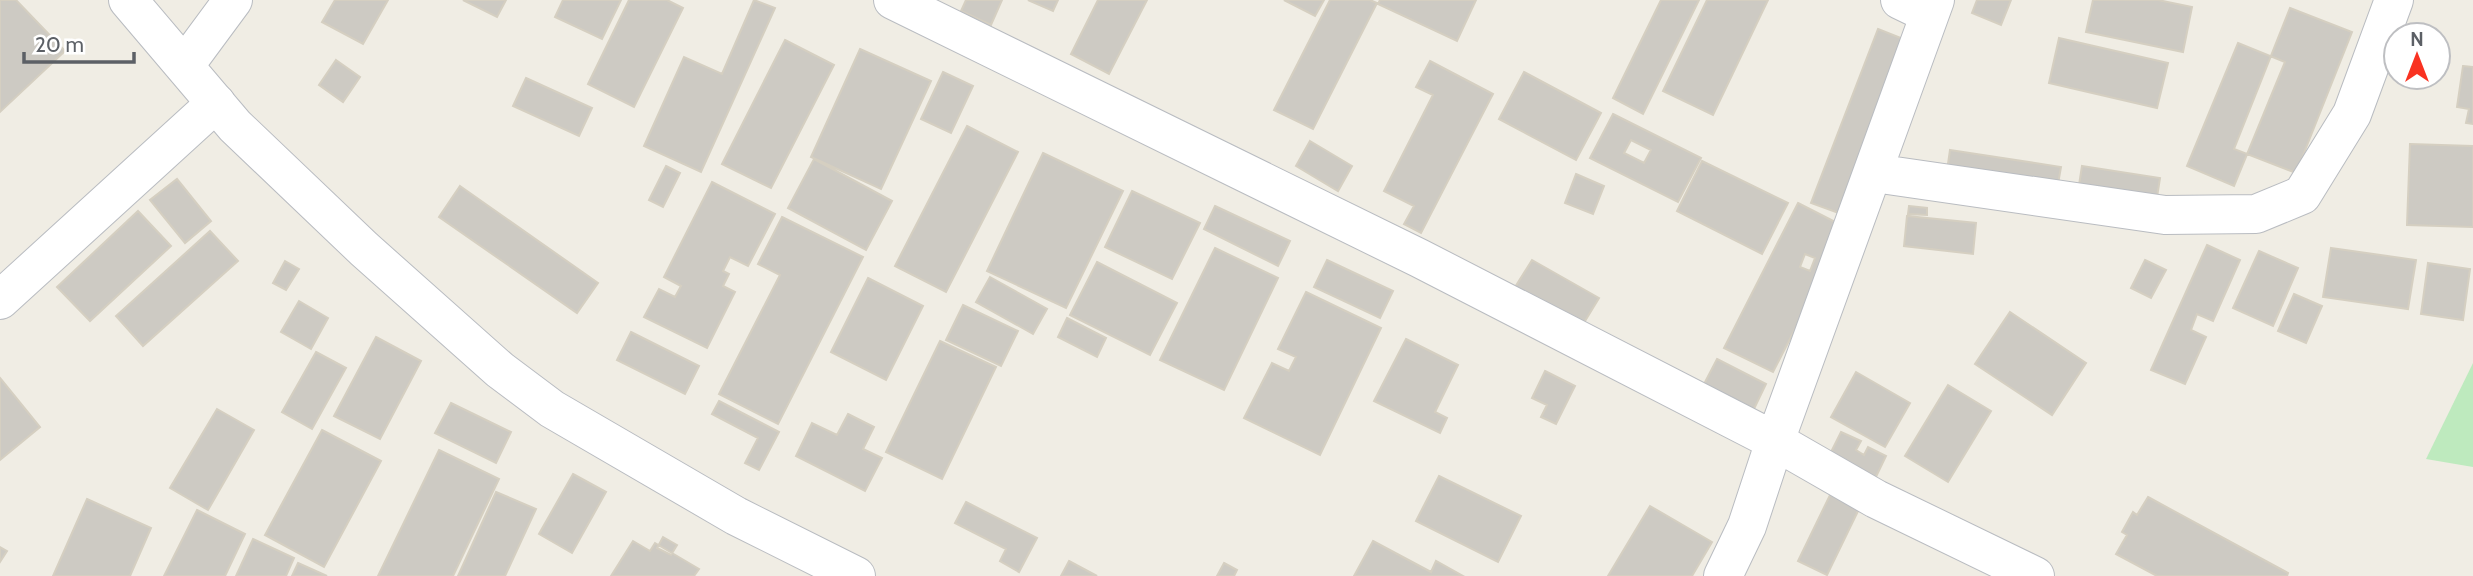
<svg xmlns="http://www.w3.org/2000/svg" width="2473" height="576" font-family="Cabin,sans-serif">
<rect width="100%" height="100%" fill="#f0ede4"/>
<path fill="#beeabe" d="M2473,363V467L2426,459Z"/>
<path fill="#cdcac3" stroke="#d5cfc1" stroke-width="2" fill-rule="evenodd" d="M0,0H16L65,51L0,112Z
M335,0H388L363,44L322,22Z
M463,0H506L497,17Z
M563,0H621L602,39L555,17Z
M629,0H667L683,8L634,107L588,84Z
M754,0L775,8L701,172L644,146L684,57L722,74Z
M966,0H1002L991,25L961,11Z
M1028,0H1058L1053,11Z
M1098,0H1147L1109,74L1071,54Z
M1284,0H1324L1315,16Z
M1330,0H1370L1377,3L1313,129L1274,110Z
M1380,0H1476L1457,41L1378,4Z
M1661,0H1699L1643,114L1613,98Z
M1707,0H1768L1713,115L1663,91Z
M1977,0H2011L2001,25L1972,13Z
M2093,0H2158L2192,7L2183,52L2086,32Z
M2290,8L2352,32L2296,173L2234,149Z
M1878,29L1911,42L1844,215L1811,203Z
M2059,38L2168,63L2157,108L2049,83Z
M785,40L834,65L771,188L722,164Z
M2238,43L2285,62L2234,186L2187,166Z
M860,49L931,81L881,189L811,157Z
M336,60L360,77L343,102L319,85Z
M1430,61L1493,94L1421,233L1404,224L1414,206L1384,191L1433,95L1416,87Z
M2463,66L2473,67V124L2466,123L2469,109L2457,107Z
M943,72L973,86L951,133L921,119Z
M1524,72L1601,113L1576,160L1499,119Z
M526,78L592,108L579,136L513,106Z
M1613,114L1701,158L1678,202L1590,158ZM1631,140L1651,150L1644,163L1624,153Z
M967,126L1018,152L946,292L895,266Z
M1310,141L1352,166L1338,191L1296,166Z
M2410,144L2473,146V227L2407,225Z
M1950,150L2061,167L2056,195L1946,178Z
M1043,153L1123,191L1066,308L987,271Z
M814,159L892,201L866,250L788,208Z
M1702,161L1788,203L1762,254L1677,211Z
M666,166L680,173L663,207L649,200Z
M2082,166L2160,178L2155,210L2077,198Z
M1576,174L1604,186L1593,214L1565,203Z
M177,179L211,221L185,243L150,200Z
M712,182L775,214L748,266L730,257L723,271L729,274L723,286L735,292L707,348L644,317L659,289L675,297L681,286L664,277Z
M460,186L598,283L577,313L439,217Z
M1132,191L1200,223L1172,279L1105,247Z
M1798,203L1847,228L1773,372L1724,348ZM1805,254L1815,258L1810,271L1800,267Z
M1215,206L1290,241L1278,266L1204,229Z
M1909,206L1927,208V215L1908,214Z
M138,211L171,246L90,321L57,287Z
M1907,216L1976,223L1973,254L1904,246Z
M782,217L863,257L778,424L719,394L780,275L758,264Z
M210,231L238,261L143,346L116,316Z
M2207,245L2240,260L2213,321L2197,314L2191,330L2206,337L2185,384L2151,370Z
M1215,248L1278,278L1224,390L1160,360Z
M2331,248L2416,260L2408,309L2323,297Z
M2259,251L2298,268L2273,326L2233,308Z
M1327,260L1393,291L1380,318L1314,287Z
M1532,260L1599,298L1579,331L1512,292Z
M2145,260L2166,270L2151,298L2131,288Z
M285,261L299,269L286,290L273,283Z
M1097,262L1177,303L1150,355L1070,315Z
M2428,263L2470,269L2463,320L2421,314Z
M990,277L1047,309L1033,334L976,302Z
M868,278L923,306L886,380L831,352Z
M1306,292L1381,328L1320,455L1244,418L1272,363L1289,371L1296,357L1278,349Z
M2294,294L2322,306L2306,343L2278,331Z
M299,301L328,318L311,349L281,332Z
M963,305L1018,331L1001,366L946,340Z
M2010,312L2086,363L2052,415L1975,364Z
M1067,318L1106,338L1097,357L1058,337Z
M631,332L699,366L685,394L617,360Z
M376,337L421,361L380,439L334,416Z
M1406,339L1458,365L1435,412L1447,418L1440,433L1374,401Z
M940,341L996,367L942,479L886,452Z
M316,352L346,368L312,429L282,412Z
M1717,359L1766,384L1754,409L1704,384Z
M1545,371L1575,386L1556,424L1541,417L1547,405L1532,398Z
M1856,372L1910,403L1885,447L1831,417Z
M0,378L40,427L0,460Z
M1948,385L1991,411L1948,482L1905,456Z
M719,401L779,432L759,470L745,463L758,438L712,414Z
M451,403L511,432L496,463L435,433Z
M217,409L254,430L208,510L170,488Z
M848,414L874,427L863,449L882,458L865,491L796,456L812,423L837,435Z
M322,430L381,461L324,567L265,535Z
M1841,432L1861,441L1856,450L1864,455L1868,447L1886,456L1875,479L1829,456Z
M439,450L499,479L453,576H378Z
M573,474L606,492L572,553L539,534Z
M1439,476L1521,516L1498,562L1416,521Z
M496,492L536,509L505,576H458Z
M1831,493L1860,507L1827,575L1798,561Z
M2148,497L2288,573L2287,576H2157L2116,554L2127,535L2122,532L2133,512L2137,515Z
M87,499L151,528L130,576H53Z
M966,502L1037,538L1019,572L1000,561L1006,549L955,523Z
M1650,506L1712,542L1692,576H1608Z
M197,510L245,534L225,576H164Z
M663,537L677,545L671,555L657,548Z
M253,539L294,558L286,576H236Z
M633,541L650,551L655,543L699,569L694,576H611Z
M1373,541L1431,572L1436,561L1463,576H1354Z
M0,547L7,551L0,562Z
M1069,561L1097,576H1061Z
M298,563L327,576H292Z
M1224,563L1237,570L1234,576H1217Z"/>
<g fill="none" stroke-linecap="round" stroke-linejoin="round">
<defs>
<path id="minor" d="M893,0L1419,258L1775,441L1747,526L1723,576
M1900,0L1929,14
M1935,0L1775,441L1876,499L2035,576
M185,65L233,0
M1874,173L2165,215L2256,214L2302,195L2352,114L2394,0
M0,300L216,103"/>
<path id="tertiary" d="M128,0L235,126L364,249L500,370L552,409L736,516L856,576"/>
</defs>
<use href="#minor" stroke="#b9bcc1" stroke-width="40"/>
<use href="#tertiary" stroke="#b9bcc1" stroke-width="40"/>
<use href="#minor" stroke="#fff" stroke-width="38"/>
<use href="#tertiary" stroke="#fff" stroke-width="38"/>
</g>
<g transform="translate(2417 56)"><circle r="33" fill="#ffffff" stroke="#bebfc2" stroke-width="2"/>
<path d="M0-5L12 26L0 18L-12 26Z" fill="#f93221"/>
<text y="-10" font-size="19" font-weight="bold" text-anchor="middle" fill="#5c6066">N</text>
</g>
<path d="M24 52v10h110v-10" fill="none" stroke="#5c6066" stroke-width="3.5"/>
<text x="35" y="52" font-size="21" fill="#5c6066" stroke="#ffffff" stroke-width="5" paint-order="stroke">20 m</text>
</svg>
